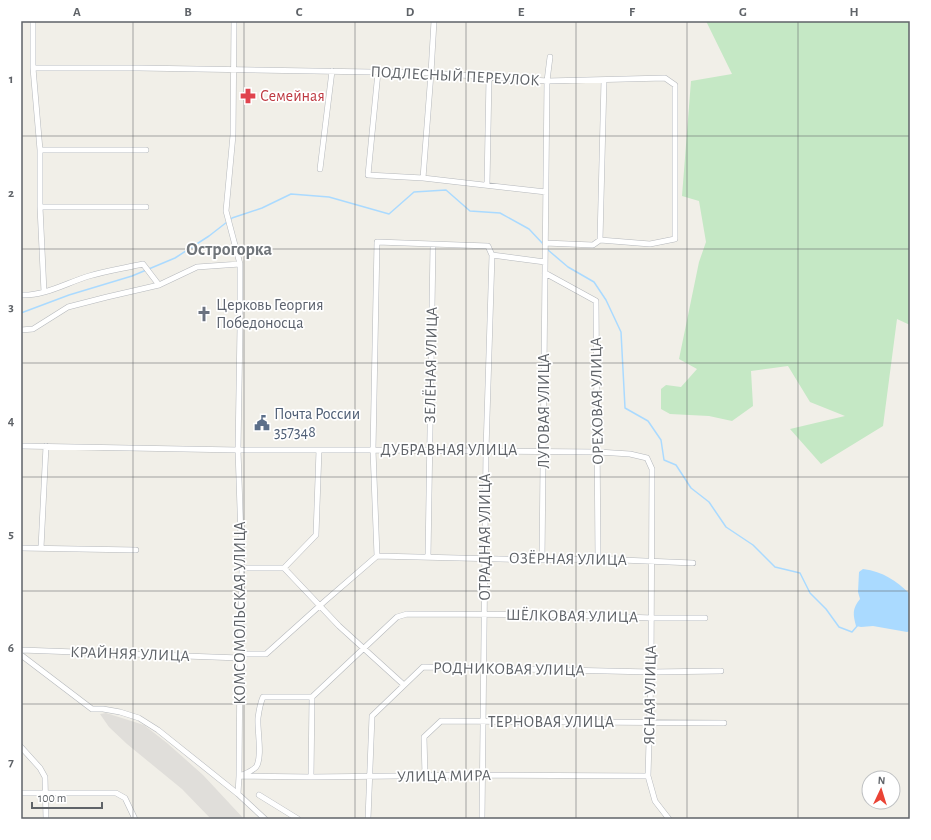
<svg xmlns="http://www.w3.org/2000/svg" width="931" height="840" font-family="'Alegreya Sans',sans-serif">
<rect width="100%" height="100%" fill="#f1efe8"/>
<path fill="#e0deda" d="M106,713L144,725L167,743L203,775L244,819H211L182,789L127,744L109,727L100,714Z"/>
<path fill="#c5e8c5" d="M706,21H910V325L897,319L883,426L821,464L790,429L845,416L810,402L788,366L751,371L753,406L732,421L709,416L670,414L661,409V389L666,385L681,387L697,369L679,359L699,262L706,242L699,201L682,196L691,81L732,74Z"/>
<path fill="#aadaff" d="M863,569C884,572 895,580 910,594V631L907,632L873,626L861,627L856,626C853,614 852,609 860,599L858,592L859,572Z"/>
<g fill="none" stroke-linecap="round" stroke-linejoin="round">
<path stroke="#aadaff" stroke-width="1.5" d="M230,220L232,218L262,208L291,194L329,197L389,214L414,192L446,190L470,211L500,213L529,229L544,245
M548,250L568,267L594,282L606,300L621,332L625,408L648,421L661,440L664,460L676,465L691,488L709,502L726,527L753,545L775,567L800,573L810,593L826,609L839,627L852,632L858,625
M21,313L69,295L132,276L175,258L209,236L227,222"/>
<defs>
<path id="street" d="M33,21V68L40,150V207L44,292
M33,68H139L431,73L547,81L665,78L675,85V239L650,244L600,240L593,245L545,243
M378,72L368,175L423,178L546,192
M40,150H146
M320,169L332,71
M423,178L431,73L434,21
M487,185L489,77
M40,207H146
M600,240L604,80
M545,273L596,301L598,559
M21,295C45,296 66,283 89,276C106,271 125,268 143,264L159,285
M21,330L33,329L68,307L107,297L159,285L197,267L240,264
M21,446L238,450H373L598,452L630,454L647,458L652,469L651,672L648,776L655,801L669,819
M21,548L136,550
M41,548L46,446
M377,556L373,450L377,242L488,246L492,255L545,262
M428,557L433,245
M542,560L547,81L550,57
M242,568H284L316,535L319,450
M284,568L339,626L404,685
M21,650L240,658
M240,654H266L325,601L377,556L542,560L598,559L693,563
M21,655L92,709H103L120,712L139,718L158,730L238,794L239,776L240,658L242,568L238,450L240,327V264L226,211L233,135L234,21
M21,747L40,768L45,777L46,819
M242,775C247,773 252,771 256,767C263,758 257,730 258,718C259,710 260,704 263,697H312
M239,776L311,777L483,775L648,776
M425,776L424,737L441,721L724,723
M311,777L312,697L397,617L407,614L573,615L652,618H705
M21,793H116L125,798L135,819
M238,794L265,819
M259,795L298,819
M368,819L372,716L423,667L651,672L721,671
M482,819L486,450L492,255"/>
</defs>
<use href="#street" stroke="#b5b8bc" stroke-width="6"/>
<use href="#street" stroke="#fff" stroke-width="5"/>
</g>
<path fill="none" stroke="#5f6368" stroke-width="1" stroke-opacity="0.55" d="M133,21V819M244,21V819M355,21V819M466,21V819M576,21V819M687,21V819M798,21V819M21,136H910M21,249H910M21,363H910M21,477H910M21,591H910M21,704H910"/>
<defs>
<symbol id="pharmacy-bare" viewBox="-9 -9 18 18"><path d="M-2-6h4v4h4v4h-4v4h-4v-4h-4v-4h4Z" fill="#e0444e" stroke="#fff" stroke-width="2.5" paint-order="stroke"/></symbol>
<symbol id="church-bare" viewBox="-9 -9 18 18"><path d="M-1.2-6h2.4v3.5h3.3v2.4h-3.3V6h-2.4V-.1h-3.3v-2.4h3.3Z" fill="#6b7280" stroke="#fff" stroke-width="2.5" paint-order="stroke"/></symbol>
<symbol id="civic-bare" viewBox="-9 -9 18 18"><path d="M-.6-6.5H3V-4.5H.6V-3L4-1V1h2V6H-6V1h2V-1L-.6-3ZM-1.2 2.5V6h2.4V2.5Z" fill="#5c6f8a" stroke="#fff" stroke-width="2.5" paint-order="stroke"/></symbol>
</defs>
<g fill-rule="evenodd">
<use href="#pharmacy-bare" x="237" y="85" width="22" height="22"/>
<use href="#church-bare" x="193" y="303" width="22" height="22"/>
<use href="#civic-bare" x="251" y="412" width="22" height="22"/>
</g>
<g text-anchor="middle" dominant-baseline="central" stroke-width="3.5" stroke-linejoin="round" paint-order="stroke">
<g font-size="16" fill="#5f6368" stroke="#fff">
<text transform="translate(455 76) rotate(3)">ПОДЛЕСНЫЙ ПЕРЕУЛОК</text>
<text transform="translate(431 365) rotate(-89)">ЗЕЛЁНАЯ УЛИЦА</text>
<text transform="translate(597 401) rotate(-91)">ОРЕХОВАЯ УЛИЦА</text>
<text transform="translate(544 411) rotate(-90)">ЛУГОВАЯ УЛИЦА</text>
<text x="449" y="450">ДУБРАВНАЯ УЛИЦА</text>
<text transform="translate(485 537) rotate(-90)">ОТРАДНАЯ УЛИЦА</text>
<text transform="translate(568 559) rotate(1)">ОЗЁРНАЯ УЛИЦА</text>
<text transform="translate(240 613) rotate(-90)">КОМСОМОЛЬСКАЯ УЛИЦА</text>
<text transform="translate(572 616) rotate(1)">ШЁЛКОВАЯ УЛИЦА</text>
<text transform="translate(130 654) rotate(2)">КРАЙНЯЯ УЛИЦА</text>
<text transform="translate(509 669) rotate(1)">РОДНИКОВАЯ УЛИЦА</text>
<text transform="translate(650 695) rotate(-89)">ЯСНАЯ УЛИЦА</text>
<text x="551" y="722">ТЕРНОВАЯ УЛИЦА</text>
<text transform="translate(444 776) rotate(-1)">УЛИЦА МИРА</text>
</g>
<g font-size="16" fill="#be3a42" stroke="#fff" text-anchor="start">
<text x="260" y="96">Семейная</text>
</g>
<g font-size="16" fill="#5b616d" stroke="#fff" text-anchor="start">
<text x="216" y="305">Церковь Георгия<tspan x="216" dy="18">Победоносца</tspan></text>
</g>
<g font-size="16" fill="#4e5e75" stroke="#fff" text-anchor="start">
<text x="274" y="414">Почта России<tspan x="274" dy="18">357348</tspan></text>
</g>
<g font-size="18" font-weight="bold" fill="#70757a" stroke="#fff">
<text x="229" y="250">Острогорка</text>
</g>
</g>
<rect width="931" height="840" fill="none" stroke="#ffffff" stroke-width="44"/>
<g transform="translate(881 790) rotate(4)"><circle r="19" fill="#ffffff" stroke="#bfc1c3"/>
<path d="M0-3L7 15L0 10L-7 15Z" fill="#ea4335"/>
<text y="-6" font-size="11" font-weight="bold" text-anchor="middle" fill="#5f6368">N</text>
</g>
<path d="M32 802v6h70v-6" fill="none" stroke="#5f6368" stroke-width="2"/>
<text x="38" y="802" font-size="12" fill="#5f6368" stroke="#ffffff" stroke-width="3" paint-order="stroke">100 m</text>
<rect x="22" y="22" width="887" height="796" fill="none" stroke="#5f6368" stroke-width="1.5"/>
<g font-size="13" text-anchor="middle" font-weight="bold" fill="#5f6368">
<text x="77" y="16">A</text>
<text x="188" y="16">B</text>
<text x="299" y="16">C</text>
<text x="410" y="16">D</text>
<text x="521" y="16">E</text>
<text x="632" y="16">F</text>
<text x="743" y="16">G</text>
<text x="854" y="16">H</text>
<text x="11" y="83">1</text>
<text x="11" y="197">2</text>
<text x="11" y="311">3</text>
<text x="11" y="425">4</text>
<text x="11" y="538">5</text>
<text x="11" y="652">6</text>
<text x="11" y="766">7</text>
</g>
</svg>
